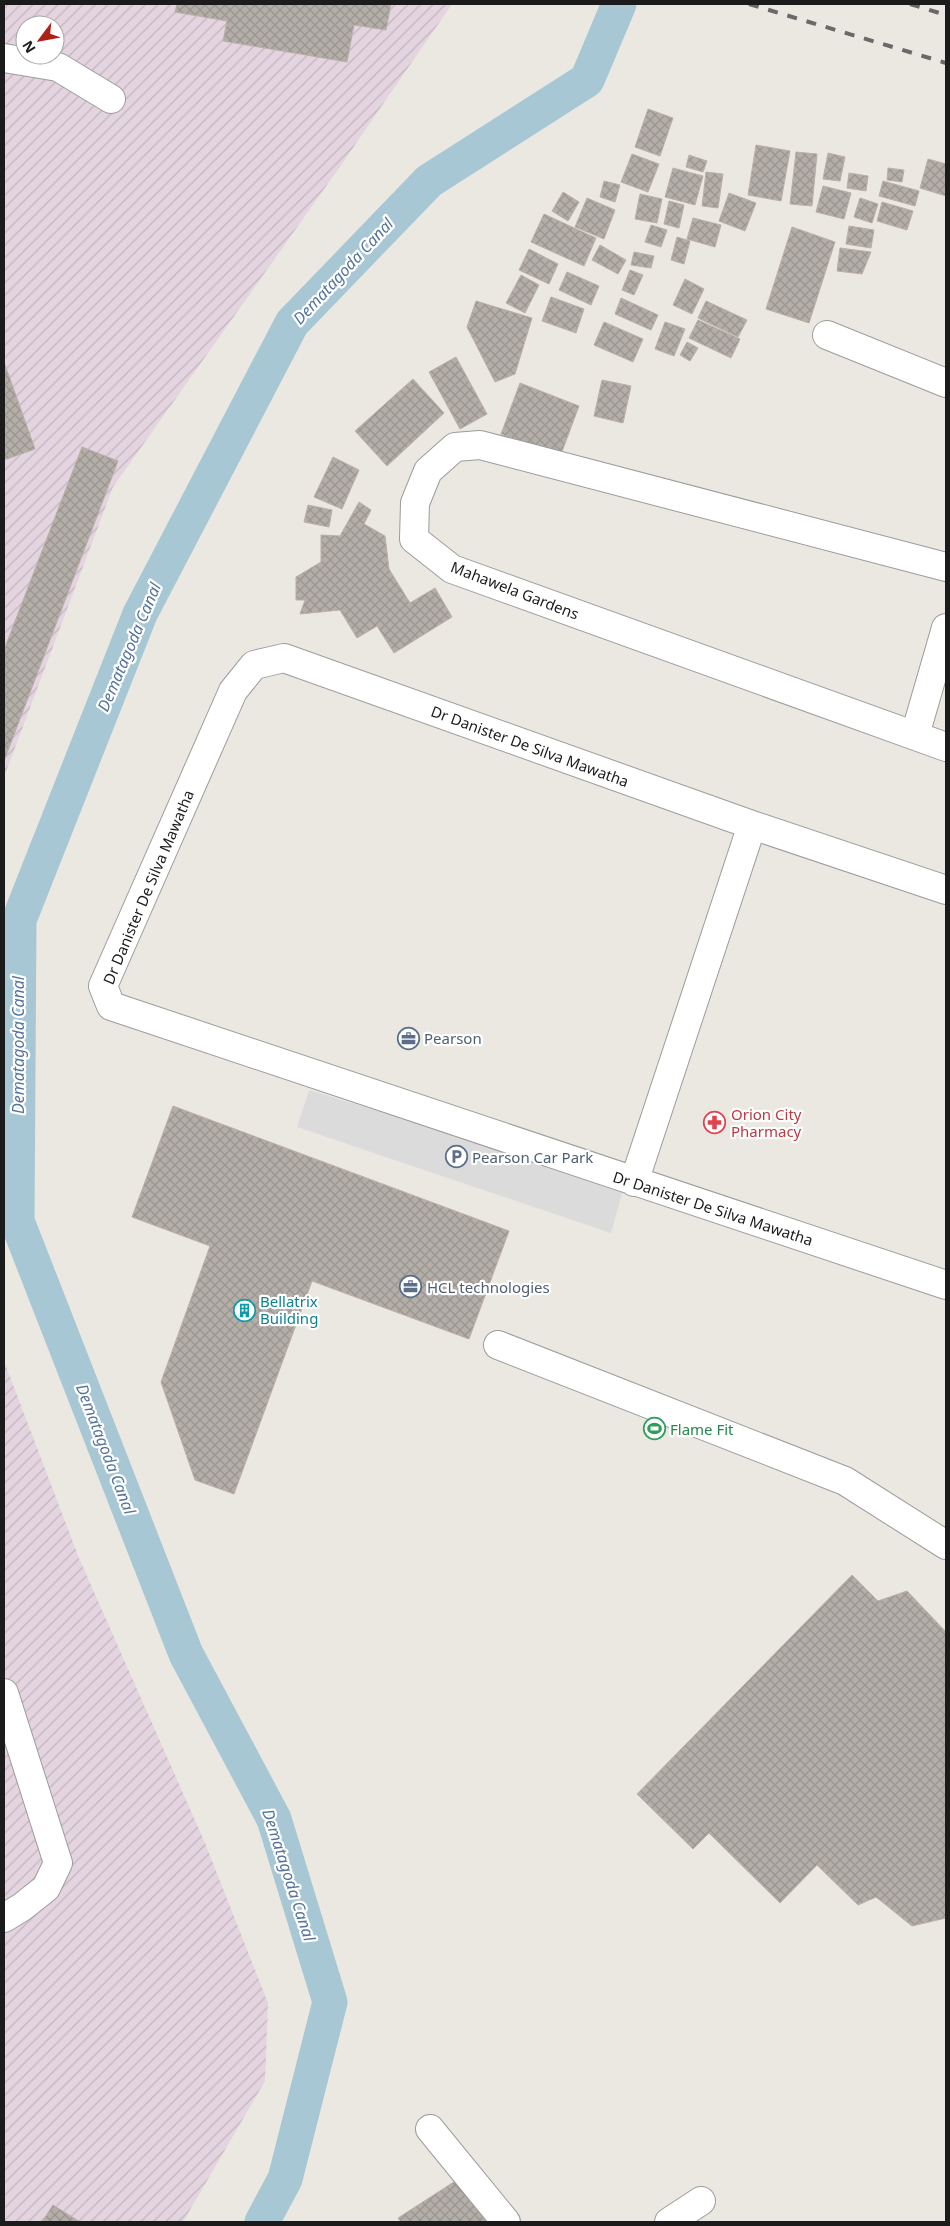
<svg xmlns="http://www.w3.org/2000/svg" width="950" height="2226" font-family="'Noto Sans',sans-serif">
<defs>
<pattern id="industrial-furrows" width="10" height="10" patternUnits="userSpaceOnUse" patternTransform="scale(1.25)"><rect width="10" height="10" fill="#e3d4e0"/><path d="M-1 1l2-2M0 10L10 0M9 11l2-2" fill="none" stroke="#c2b5c0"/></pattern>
<pattern id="building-cross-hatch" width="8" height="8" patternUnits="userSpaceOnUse" patternTransform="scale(1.25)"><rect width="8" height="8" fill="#b4aea8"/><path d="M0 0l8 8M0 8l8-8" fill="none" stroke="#9a9590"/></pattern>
</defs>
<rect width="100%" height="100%" fill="#ebe8e1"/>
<path fill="url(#industrial-furrows)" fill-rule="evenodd" d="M4,4H452L339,168L113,487L4,777ZM25,25H55V55H25Z
M4,1361L79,1558L205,1843L268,2003L265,2081L183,2222H4Z"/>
<path fill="#dbdbdb" d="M309,1090L624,1186L611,1233L297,1127Z"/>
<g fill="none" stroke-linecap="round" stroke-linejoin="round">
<path stroke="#a7c7d4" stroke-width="35" d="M262,2222L285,2179L330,2002L274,1819L186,1654L17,1221L19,920L140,614L292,323L429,181L587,80L619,4"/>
</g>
<path fill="url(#building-cross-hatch)" stroke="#bbb0a6" d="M177,4H391L386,30L354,25L347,62L223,41L227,21L175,12Z
M648,109L673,118L660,156L635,147Z
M756,145L790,151L781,201L748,195Z
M796,152L817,154L812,206L790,204Z
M828,153L845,157L840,181L823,179Z
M632,154L659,164L648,192L621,182Z
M689,155L707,161L703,172L686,167Z
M928,159L946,164V196L920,188Z
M673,168L703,176L695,205L665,197Z
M888,168L904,170L902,182L887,180Z
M706,172L723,174L718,208L702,206Z
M849,173L868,176L866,191L847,188Z
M604,181L620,185L615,202L600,197Z
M883,181L919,191L915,206L879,196Z
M823,186L851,193L844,219L816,212Z
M563,192L579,202L568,221L552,211Z
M729,193L756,203L745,231L719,221Z
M640,194L662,199L657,223L635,219Z
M587,198L615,210L604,239L575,227Z
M860,198L878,204L872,223L854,217Z
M669,201L684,205L679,228L664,224Z
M882,202L913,211L907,230L877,221Z
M544,214L596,238L584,266L531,242Z
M693,218L721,225L715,247L687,239Z
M651,225L667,230L661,247L645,242Z
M849,226L874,230L871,248L846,244Z
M792,227L835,242L809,323L766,309Z
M677,237L690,241L684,264L671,260Z
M600,245L626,260L618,274L592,260Z
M840,248L871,252L862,274L837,271Z
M529,249L558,264L549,284L519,270Z
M634,252L654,256L651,268L631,265Z
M630,270L643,275L634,295L622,290Z
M567,272L599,286L591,305L559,290Z
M521,275L539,285L525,313L506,303Z
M685,279L704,289L692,314L673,305Z
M551,297L584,309L576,333L542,321Z
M621,298L658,315L651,330L615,314Z
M476,301L532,318L515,374L495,382L467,327Z
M706,301L747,320L738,337L698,318Z
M698,320L740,339L731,358L689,338Z
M604,322L643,339L633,362L594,345Z
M665,322L685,329L674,356L655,349Z
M687,342L698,348L690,361L680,355Z
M456,357L487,414L460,429L429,372Z
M4,362L35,449L4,460Z
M413,379L444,413L387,466L355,431Z
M602,380L631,386L623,423L594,416Z
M520,383L579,406L560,457L501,434Z
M82,447L118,461L4,761V650Z
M333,457L359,470L342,509L314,497Z
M359,502L371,510L364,524L385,536L389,569L410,603L435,588L452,617L394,653L377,626L357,638L340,610L300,614L305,600H296V577L321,562V535L340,536Z
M308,505L332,510L329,527L304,522Z
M173,1106L509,1231L469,1339L312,1281L234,1494L195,1480L161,1382L210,1246L132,1217Z
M852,1575L878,1601L907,1591L946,1632V1918L912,1926L876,1897L858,1905L817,1865L780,1903L709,1833L693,1849L637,1794Z
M460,2178L486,2222H401L398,2218Z
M53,2205L80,2222H42Z"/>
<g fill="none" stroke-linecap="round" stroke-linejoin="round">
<defs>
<path id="minor" d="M4,58L58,67L111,99
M827,335L946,383
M946,567L480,445L455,447L428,471L415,503L414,539L452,569L946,747
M915,735L946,628
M946,890L752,825L284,658L254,665L233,691L103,986L111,1006L946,1285
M634,1182L752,825
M498,1345L845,1481L946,1545
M4,1693L58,1863L46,1888L22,1907L4,1918
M430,2129L506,2222
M669,2222L701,2201"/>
</defs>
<use href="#minor" stroke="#9c9c9c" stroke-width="30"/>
<use href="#minor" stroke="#fff" stroke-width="28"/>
<path stroke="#696969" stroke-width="4" stroke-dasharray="10 10" stroke-linecap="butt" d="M749,4L946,63
M910,4L946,15"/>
</g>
<defs>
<symbol id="office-ring" viewBox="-11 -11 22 22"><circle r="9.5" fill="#fff" stroke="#5c6f8a" stroke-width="1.5"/><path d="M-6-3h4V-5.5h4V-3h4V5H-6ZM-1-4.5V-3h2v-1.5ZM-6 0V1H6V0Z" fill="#5c6f8a"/></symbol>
<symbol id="pharmacy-ring" viewBox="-11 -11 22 22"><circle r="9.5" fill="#fff" stroke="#e0444e" stroke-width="1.5"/><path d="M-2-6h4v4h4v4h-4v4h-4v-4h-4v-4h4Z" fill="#e0444e"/></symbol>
<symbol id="parking-ring" viewBox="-11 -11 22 22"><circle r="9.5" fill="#fff" stroke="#5c6f8a" stroke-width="1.5"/><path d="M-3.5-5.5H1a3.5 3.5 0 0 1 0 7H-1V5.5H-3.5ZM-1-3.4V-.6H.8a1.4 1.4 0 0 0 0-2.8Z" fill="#5c6f8a"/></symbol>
<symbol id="building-ring" viewBox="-11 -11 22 22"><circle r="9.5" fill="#fff" stroke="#0f9aa8" stroke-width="1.5"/><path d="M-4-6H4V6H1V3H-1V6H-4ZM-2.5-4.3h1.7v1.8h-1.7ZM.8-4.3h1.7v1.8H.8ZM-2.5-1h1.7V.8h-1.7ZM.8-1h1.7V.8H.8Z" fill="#0f9aa8"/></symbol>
<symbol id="stadium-ring" viewBox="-11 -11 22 22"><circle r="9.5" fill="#fff" stroke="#2e9e5b" stroke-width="1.5"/><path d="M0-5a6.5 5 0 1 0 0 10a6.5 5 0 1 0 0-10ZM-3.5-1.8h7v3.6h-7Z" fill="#2e9e5b"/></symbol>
</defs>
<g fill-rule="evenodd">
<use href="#office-ring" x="396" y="1026" width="25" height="25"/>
<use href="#pharmacy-ring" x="702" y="1110" width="25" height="25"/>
<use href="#parking-ring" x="444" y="1144" width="25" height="25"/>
<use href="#office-ring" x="398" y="1274" width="25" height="25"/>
<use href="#building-ring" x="232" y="1298" width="25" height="25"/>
<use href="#stadium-ring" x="642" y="1416" width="25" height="25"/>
</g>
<g text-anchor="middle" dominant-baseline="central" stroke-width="4.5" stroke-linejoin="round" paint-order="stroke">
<g font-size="15" fill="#1b1b1b" stroke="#fff">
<text transform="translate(515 590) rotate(21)">Mahawela Gardens</text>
<text transform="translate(530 746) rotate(20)">Dr Danister De Silva Mawatha</text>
<text transform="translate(148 887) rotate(-67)">Dr Danister De Silva Mawatha</text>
<text transform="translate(713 1208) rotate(18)">Dr Danister De Silva Mawatha</text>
</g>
<g font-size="15" fill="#4e5e75" stroke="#fff" text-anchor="start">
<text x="424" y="1038">Pearson</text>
<text x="472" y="1157">Pearson Car Park</text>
<text x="427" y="1287">HCL technologies</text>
</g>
<g font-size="15" fill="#be3a42" stroke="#fff" text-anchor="start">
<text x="731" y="1114">Orion City<tspan x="731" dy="17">Pharmacy</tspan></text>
</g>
<g font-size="15" fill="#0d838f" stroke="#fff" text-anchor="start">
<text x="260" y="1301">Bellatrix<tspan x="260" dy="17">Building</tspan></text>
</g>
<g font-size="15" fill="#27864d" stroke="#fff" text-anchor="start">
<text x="670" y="1429">Flame Fit</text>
</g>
<g font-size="16" font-style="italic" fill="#54749d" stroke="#fff">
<text transform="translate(343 271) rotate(-47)">Dematagoda Canal</text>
<text transform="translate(129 647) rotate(-67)">Dematagoda Canal</text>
<text transform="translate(18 1045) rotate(-90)">Dematagoda Canal</text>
<text transform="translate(106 1449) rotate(69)">Dematagoda Canal</text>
<text transform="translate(289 1875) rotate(72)">Dematagoda Canal</text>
</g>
</g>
<rect width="950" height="2226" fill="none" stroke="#1b1b1b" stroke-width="10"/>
<g transform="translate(40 40) rotate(238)"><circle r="24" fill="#ffffff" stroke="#a4a4a4"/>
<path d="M0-4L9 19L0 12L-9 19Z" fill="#ad2118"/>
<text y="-8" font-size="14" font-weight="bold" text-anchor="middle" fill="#1b1b1b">N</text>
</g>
</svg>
